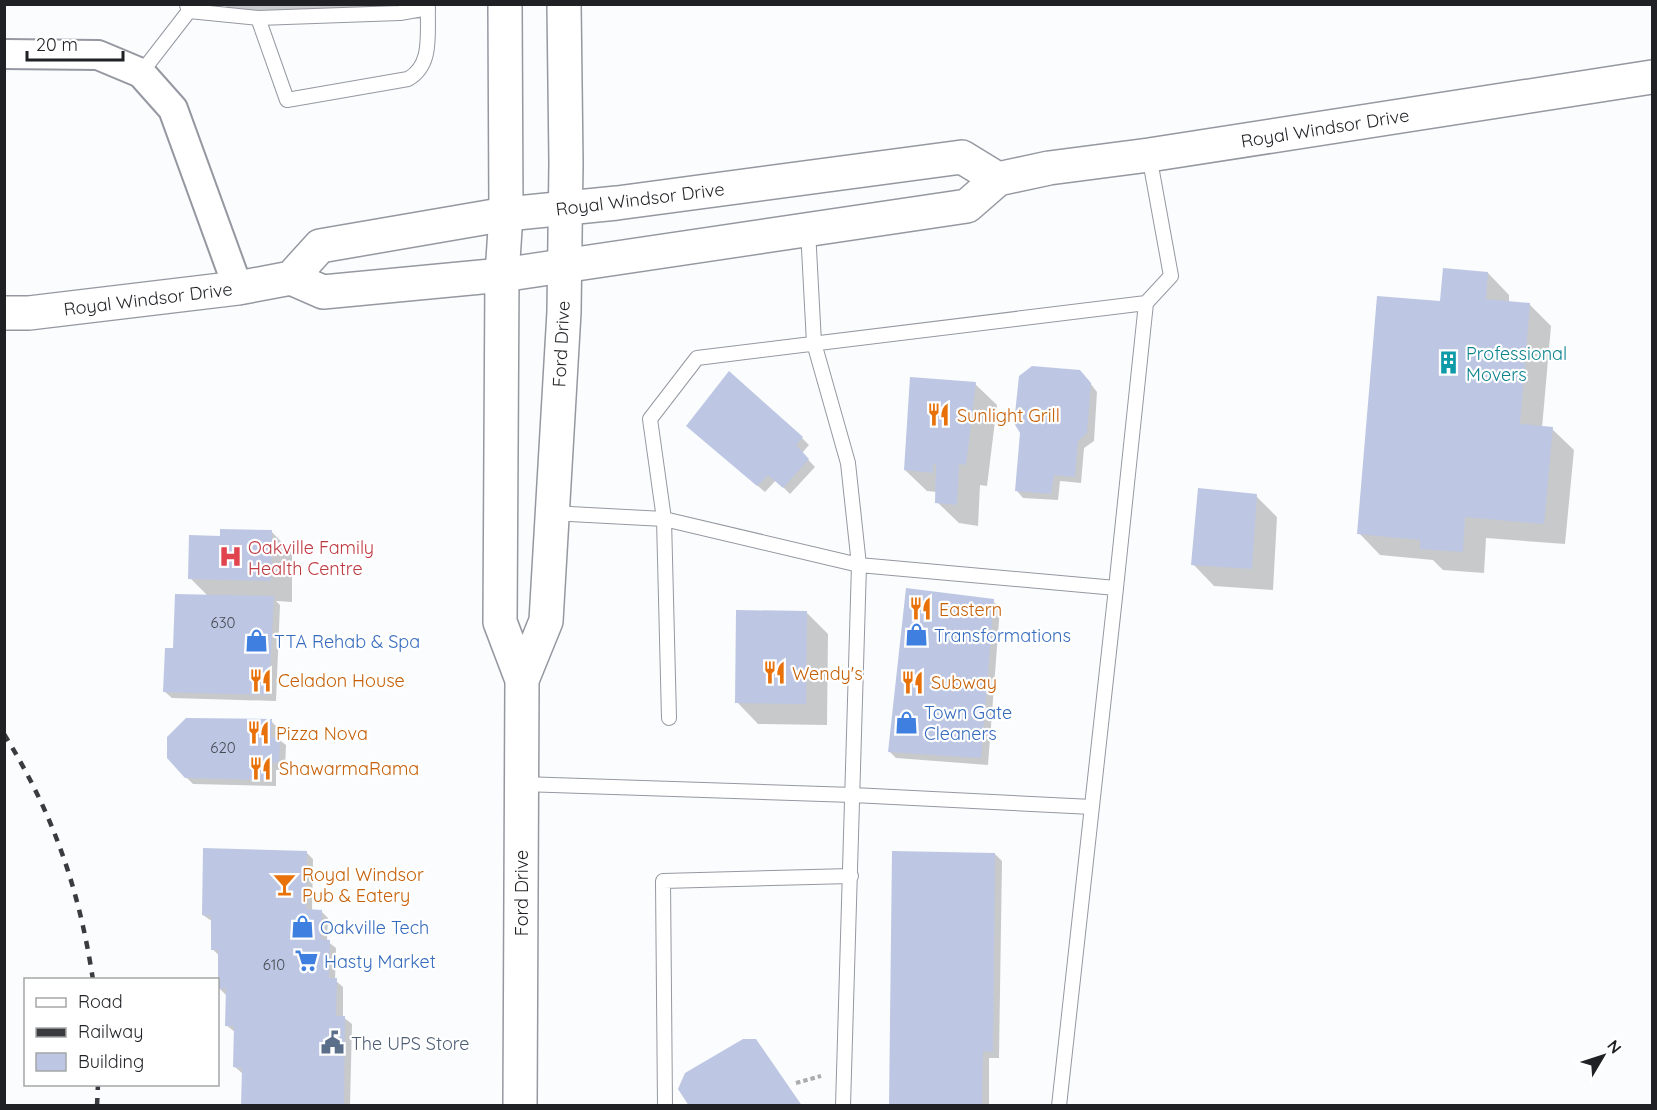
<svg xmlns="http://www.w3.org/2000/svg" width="1657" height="1110" font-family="Quicksand,sans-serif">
<rect width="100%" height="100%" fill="#fbfcfd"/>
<path fill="#0003" d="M224,4H425L424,19L228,9Z
M1488,273L1509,295V302L1529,304L1551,326L1542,428L1552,429L1574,450L1565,544L1486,538L1484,573L1443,570L1433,560L1380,555L1359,533L1441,303Z
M1087,379L1097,392L1094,441L1084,448L1081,483L1060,481L1058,500L1023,498L1017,491Z
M975,384L997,405L987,486L980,485L978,526L959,523L937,502V492L927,491L905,470Z
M695,432L802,438L809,445L802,453L815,467L790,494L776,480L765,492Z
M1256,496L1277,517L1273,590L1214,586L1193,564Z
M271,531L292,553V602L276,601L280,605L276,701L172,698L165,692L175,649L208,596L190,578L222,538Z
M993,601L1000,608L988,765L896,758L889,751Z
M806,612L828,634L827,725L758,724L737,702Z
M271,721L278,728L277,738L286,745L285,769L276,770V786L193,784L186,777Z
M306,852L313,859L312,911H321L328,918L327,941L336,948L335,980L343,987V1017L352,1024L350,1106H243V1074L235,1067V1032L226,1025V995L219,988L220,956L212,949L213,922L203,915Z
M995,854L1002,861L999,1058H989V1106H890Z
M755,1041L762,1048L802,1106H690Z"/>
<path fill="#bdc7e3" d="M1443,268L1488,272L1486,299L1530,303L1520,424L1553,427L1544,524L1465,517L1463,552L1420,549V540L1357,534L1377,296L1440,301Z
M1032,366L1080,370L1091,383L1087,433L1078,441L1075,477L1054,475L1051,494L1015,491L1020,433L1014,423L1019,376Z
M729,371L803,437L796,445L809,459L783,488L768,475L757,486L686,426Z
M910,377L976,382L966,465L959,464L957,505L935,503L936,464L933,465V473L904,470Z
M1198,488L1257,494L1252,569L1191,565Z
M220,529L272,530L271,581L188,579L189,535L220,536Z
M906,588L994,599L981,758L888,752Z
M175,594L274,596L269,695L163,692L165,648H173Z
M736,610L807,611L806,704L735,703Z
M186,718L272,719L271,737H280L279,762L270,763L269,780L185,778L167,758V737Z
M203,848L307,851L306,909L322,910L321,939L330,940L329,978H337L336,1016H345L344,1106H241L242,1068L233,1067L234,1026H225L226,988L218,989V950H211V916L202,915Z
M892,851L995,853L993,1052L983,1051L982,1106H889Z
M743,1039H756L802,1106H689L678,1089L685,1073Z"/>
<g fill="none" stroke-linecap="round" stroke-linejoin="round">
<defs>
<path id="service" d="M189,11L258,18L400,13L428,8C427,34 433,65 408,79L287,100L258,18
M141,73L189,11L187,5
M808,230L814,343L848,463L859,565L843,1106
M551,513L664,519L859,565L1116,588L1146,303
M669,718L664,519L650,419L697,358L1146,303L1171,276L1149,155
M522,784L853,795L1092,807
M665,1106L663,881L851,876
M1059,1106L1116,588"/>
<path id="minor" d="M4,54L98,55L141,73L173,109L238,288"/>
<path id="secondary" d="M505,4L506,214L502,275L500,622L522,680
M520,1106L522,680L546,621L564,312L566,163L564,4"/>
<path id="primary" d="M291,278L320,246L506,214L617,203L962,157L998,179
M4,313H29L238,288L291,278L323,292L502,275L967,206L998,179L1049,168L1149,155L1652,77"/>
</defs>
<use href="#service" stroke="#9598a1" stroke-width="16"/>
<use href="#minor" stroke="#9598a1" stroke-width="32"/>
<use href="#secondary" stroke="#9598a1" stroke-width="36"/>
<use href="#primary" stroke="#9598a1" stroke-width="36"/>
<path stroke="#abacae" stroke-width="4" stroke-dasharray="4.5 3" stroke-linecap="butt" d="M796,1083L821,1076"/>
<use href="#service" stroke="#fff" stroke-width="14"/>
<use href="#minor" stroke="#fff" stroke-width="28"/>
<use href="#secondary" stroke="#fff" stroke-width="33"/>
<use href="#primary" stroke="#fff" stroke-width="33"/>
<path stroke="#393b3e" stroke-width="4.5" stroke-dasharray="8 8" stroke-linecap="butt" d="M4,734C53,813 79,888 93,980
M97,1106L98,1084"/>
</g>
<defs>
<symbol id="building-bare" viewBox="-9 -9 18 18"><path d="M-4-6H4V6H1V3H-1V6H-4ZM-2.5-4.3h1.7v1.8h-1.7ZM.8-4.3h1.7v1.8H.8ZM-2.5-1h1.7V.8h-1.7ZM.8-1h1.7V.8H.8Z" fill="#0f9aa8" stroke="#fff" stroke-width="2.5" paint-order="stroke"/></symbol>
<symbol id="restaurant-bare" viewBox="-9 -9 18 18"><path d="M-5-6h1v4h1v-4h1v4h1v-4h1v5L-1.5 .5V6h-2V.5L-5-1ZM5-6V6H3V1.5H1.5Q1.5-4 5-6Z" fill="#e8710a" stroke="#fff" stroke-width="2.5" paint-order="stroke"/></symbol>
<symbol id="hospital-bare" viewBox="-9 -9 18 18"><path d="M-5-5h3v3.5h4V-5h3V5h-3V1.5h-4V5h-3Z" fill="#e0444e" stroke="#fff" stroke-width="2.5" paint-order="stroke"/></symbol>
<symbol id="shop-bare" viewBox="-9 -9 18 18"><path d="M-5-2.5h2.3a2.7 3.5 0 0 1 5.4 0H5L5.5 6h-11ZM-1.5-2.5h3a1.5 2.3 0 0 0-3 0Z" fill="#3f7fe0" stroke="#fff" stroke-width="2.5" paint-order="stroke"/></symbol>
<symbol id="bar-bare" viewBox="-9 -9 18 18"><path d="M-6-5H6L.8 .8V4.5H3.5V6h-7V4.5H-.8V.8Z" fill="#e8710a" stroke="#fff" stroke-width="2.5" paint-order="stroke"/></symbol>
<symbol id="supermarket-bare" viewBox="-9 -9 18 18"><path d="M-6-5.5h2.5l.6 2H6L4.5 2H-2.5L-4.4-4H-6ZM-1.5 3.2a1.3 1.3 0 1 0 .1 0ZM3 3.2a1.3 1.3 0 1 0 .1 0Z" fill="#3f7fe0" stroke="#fff" stroke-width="2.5" paint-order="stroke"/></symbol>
<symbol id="civic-bare" viewBox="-9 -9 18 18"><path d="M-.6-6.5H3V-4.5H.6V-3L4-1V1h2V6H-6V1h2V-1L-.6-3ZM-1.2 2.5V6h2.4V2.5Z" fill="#5c6f8a" stroke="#fff" stroke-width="2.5" paint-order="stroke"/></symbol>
</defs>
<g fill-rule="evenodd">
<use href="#building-bare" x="1432" y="346" width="33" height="33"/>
<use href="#restaurant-bare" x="922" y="398" width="33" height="33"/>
<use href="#hospital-bare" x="214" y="540" width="33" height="33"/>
<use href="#restaurant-bare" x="904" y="592" width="33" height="33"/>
<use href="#shop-bare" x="900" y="618" width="33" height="33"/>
<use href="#shop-bare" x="240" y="624" width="33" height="33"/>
<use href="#restaurant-bare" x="758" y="656" width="33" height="33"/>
<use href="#restaurant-bare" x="244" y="664" width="33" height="33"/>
<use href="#restaurant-bare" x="896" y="666" width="33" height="33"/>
<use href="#shop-bare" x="890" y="706" width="33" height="33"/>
<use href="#restaurant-bare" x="242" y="716" width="33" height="33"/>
<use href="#restaurant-bare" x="244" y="752" width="33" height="33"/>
<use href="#bar-bare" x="268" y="868" width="33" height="33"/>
<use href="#shop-bare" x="286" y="910" width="33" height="33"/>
<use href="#supermarket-bare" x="290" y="944" width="33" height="33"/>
<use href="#civic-bare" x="316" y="1026" width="33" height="33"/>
</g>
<g text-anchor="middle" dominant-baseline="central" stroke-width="4.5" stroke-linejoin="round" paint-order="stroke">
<g font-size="15" fill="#464a54">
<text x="223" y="622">630</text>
<text x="223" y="747">620</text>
<text x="274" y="964">610</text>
</g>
<g font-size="18" fill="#1f2124" stroke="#fff">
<text transform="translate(1325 128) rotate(-9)">Royal Windsor Drive</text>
<text transform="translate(640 199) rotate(-7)">Royal Windsor Drive</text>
<text transform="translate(148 299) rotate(-7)">Royal Windsor Drive</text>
<text transform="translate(561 344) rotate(-87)">Ford Drive</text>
<text transform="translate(521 893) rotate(-90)">Ford Drive</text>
</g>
<g font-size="18" fill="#0d838f" stroke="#fff" text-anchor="start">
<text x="1466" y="353">Professional<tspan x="1466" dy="21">Movers</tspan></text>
</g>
<g font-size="18" fill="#c56008" stroke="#fff" text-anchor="start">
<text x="957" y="415">Sunlight Grill</text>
<text x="939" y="609">Eastern</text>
<text x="792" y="673">Wendy's</text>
<text x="278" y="680">Celadon House</text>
<text x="931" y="682">Subway</text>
<text x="276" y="733">Pizza Nova</text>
<text x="279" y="768">ShawarmaRama</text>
<text x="302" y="874">Royal Windsor<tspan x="302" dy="21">Pub &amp; Eatery</tspan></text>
</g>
<g font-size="18" fill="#be3a42" stroke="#fff" text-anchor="start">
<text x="248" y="547">Oakville Family<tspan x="248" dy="21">Health Centre</tspan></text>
</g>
<g font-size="18" fill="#366cbe" stroke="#fff" text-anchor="start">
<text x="934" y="635">Transformations</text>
<text x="274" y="641">TTA Rehab &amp; Spa</text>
<text x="924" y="712">Town Gate<tspan x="924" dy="21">Cleaners</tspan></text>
<text x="320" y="927">Oakville Tech</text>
<text x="324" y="961">Hasty Market</text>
</g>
<g font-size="18" fill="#4e5e75" stroke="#fff" text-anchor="start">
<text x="351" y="1043">The UPS Store</text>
</g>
</g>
<rect width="1657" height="1110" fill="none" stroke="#1f2124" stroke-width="12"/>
<rect x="24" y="978" width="195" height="108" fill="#ffffff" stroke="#a5a6a7" stroke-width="1.5"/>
<rect x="36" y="998" width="30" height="9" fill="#ffffff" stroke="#a5a6a7" stroke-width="1.5"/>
<text x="78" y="1008" font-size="18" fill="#1f2124">Road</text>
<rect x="36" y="1028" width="30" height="9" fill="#393b3e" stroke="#a5a6a7" stroke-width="1.5"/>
<text x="78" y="1038" font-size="18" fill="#1f2124">Railway</text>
<rect x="36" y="1053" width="30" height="18" fill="#bdc7e3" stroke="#a5a6a7" stroke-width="1.5"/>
<text x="78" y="1068" font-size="18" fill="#1f2124">Building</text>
<g transform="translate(1603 1056) rotate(51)" stroke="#ffffff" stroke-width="4.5" paint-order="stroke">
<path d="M0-4.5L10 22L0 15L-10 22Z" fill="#1f2124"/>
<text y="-9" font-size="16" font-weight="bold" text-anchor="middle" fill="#1f2124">N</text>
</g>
<path d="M27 51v9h96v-9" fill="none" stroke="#1f2124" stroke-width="3"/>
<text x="36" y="51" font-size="18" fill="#1f2124" stroke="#ffffff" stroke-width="4.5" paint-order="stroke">20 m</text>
</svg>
